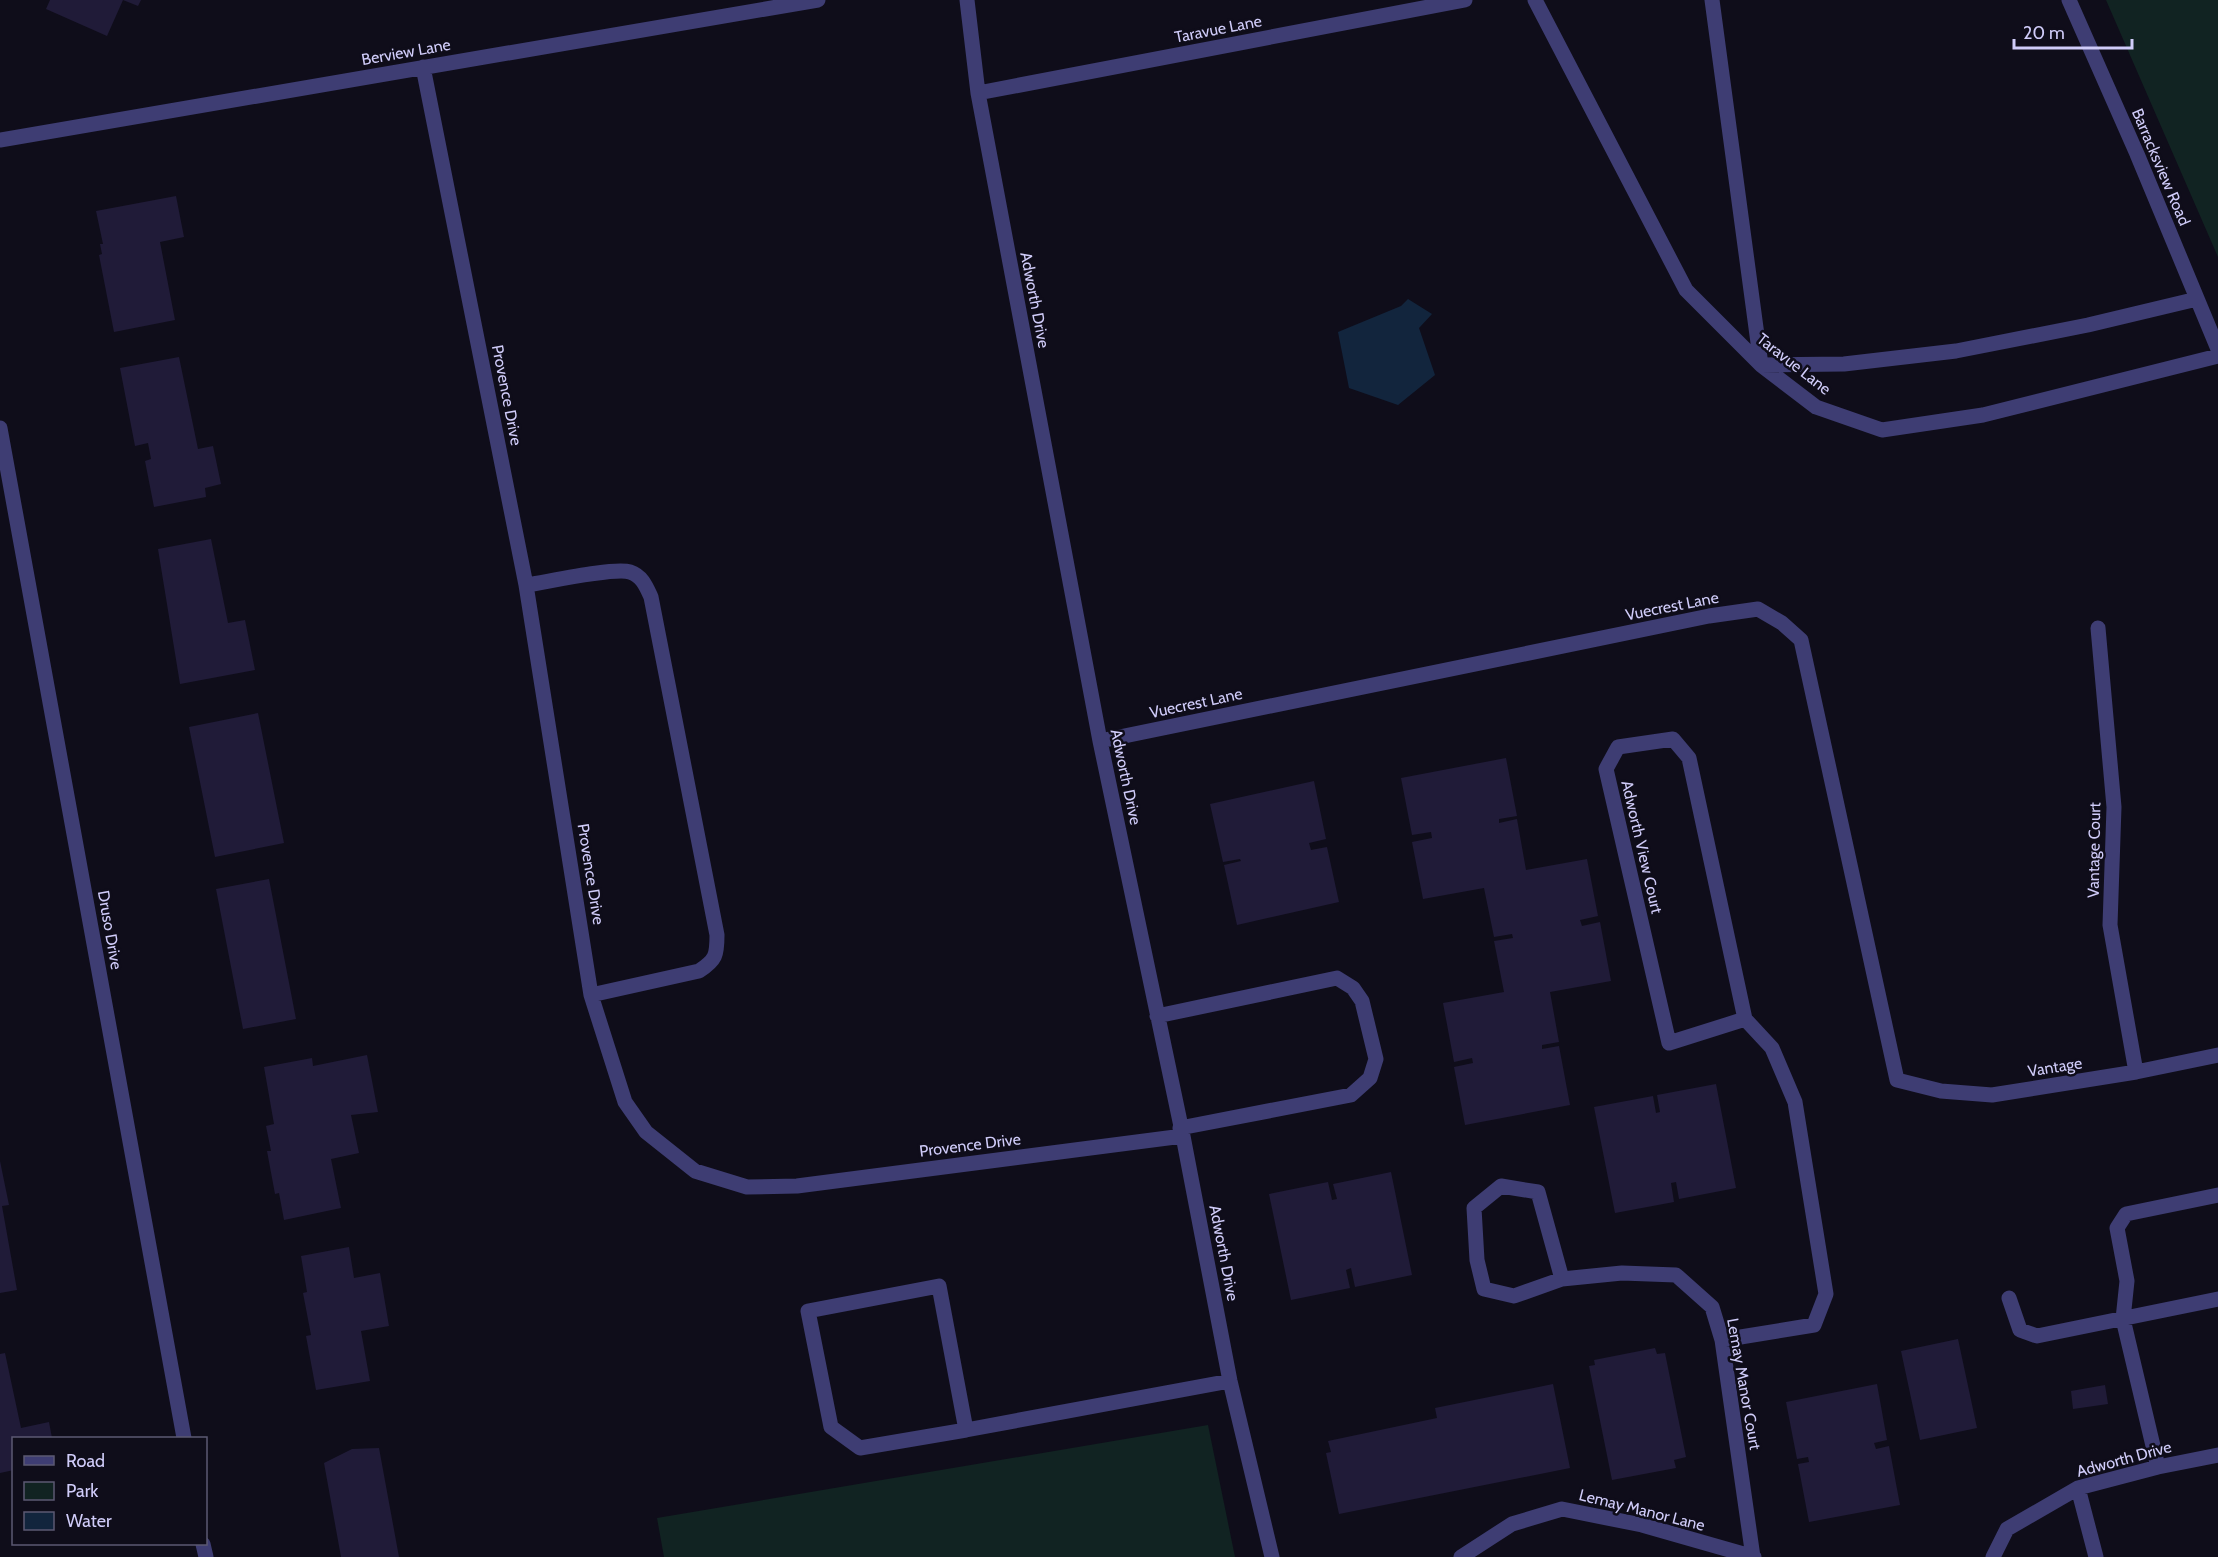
<svg xmlns="http://www.w3.org/2000/svg" width="2218" height="1557" font-family="Cabin,sans-serif">
<rect width="100%" height="100%" fill="#0f0d1a"/>
<path fill="#112322" d="M2106,0H2218V257Z
M1208,1425L1235,1557H664L657,1518Z"/>
<path fill="#12253d" d="M1408,299L1432,314L1419,328L1435,375L1398,405L1349,388L1338,332L1401,306Z"/>
<path fill="#201b38" d="M50,0H141L138,6L123,0L107,36L46,9Z
M176,196L184,237L160,242L175,320L114,332L99,255L102,254L100,244H103L96,211Z
M179,357L198,449L213,446L221,484L205,488L206,497L154,507L145,461L151,459L148,443L135,446L120,368Z
M211,539L228,623L245,620L255,670L180,684L158,549Z
M258,713L284,843L215,857L189,727Z
M1506,758L1517,816L1499,819V823L1517,819L1526,870L1587,859L1598,916L1580,920L1582,926L1600,922L1611,981L1550,992L1559,1042L1542,1045V1049L1559,1046L1570,1105L1465,1125L1454,1067L1473,1063L1472,1058L1454,1062L1443,1003L1504,992L1494,941L1513,938L1512,934L1494,937L1484,888L1423,899L1412,842L1432,838L1431,832L1412,835L1401,778Z
M1314,781L1326,839L1309,843L1311,850L1327,847L1339,902L1237,925L1224,865L1241,861L1240,859L1223,862L1210,804Z
M269,879L296,1019L243,1029L216,889Z
M367,1055L378,1112L351,1115L359,1153L331,1159L341,1208L284,1220L279,1193L275,1194L267,1151H271L266,1126L274,1124L264,1067L312,1058L313,1066Z
M1716,1084L1736,1188L1679,1199L1676,1182L1671,1183L1674,1202L1615,1213L1594,1107L1653,1096L1656,1113L1660,1112L1657,1095Z
M0,1161L9,1205L2,1206L17,1290L0,1293Z
M1391,1172L1412,1275L1355,1287L1351,1268L1346,1270L1350,1288L1291,1300L1269,1194L1328,1182L1332,1200L1337,1199L1333,1184Z
M349,1247L354,1278L380,1273L389,1326L361,1331L370,1381L316,1390L306,1336L311,1335L303,1293L307,1292L301,1256Z
M1958,1339L1977,1428L1920,1440L1901,1351Z
M1655,1348L1657,1354L1665,1353L1686,1457L1674,1460L1676,1468L1612,1480L1589,1366L1595,1365L1594,1360Z
M5,1353L21,1428L49,1422L52,1438H14V1470L0,1473V1354Z
M1553,1384L1570,1468L1339,1514L1326,1453L1331,1452L1328,1441L1437,1418L1435,1408Z
M1877,1384L1887,1440L1874,1443L1876,1449L1889,1446L1900,1505L1809,1522L1798,1464L1809,1462L1808,1457L1797,1459L1786,1402Z
M2105,1385L2108,1404L2073,1409L2071,1391Z
M379,1448L399,1557H341L324,1463L352,1449Z"/>
<g fill="none" stroke-linecap="round" stroke-linejoin="round">
<path stroke="#3e3d73" stroke-width="15" d="M967,0L978,93L1100,741L1183,1136L1230,1381L1272,1557
M1535,0L1686,290L1761,365L1816,407L1882,430L1983,415L2218,356
M1712,0L1761,365
M2069,0L2137,154L2218,349
M423,67L526,585L591,995L625,1102L646,1132L695,1171L747,1187L797,1186L1183,1136
M978,93L1465,0
M0,140L818,0
M1761,365L1844,364L1956,351L2088,325L2197,299
M0,428L184,1438
M526,585C547,582 614,567 630,572C642,576 646,586 651,597L717,935C717,955 716,960 699,971L591,995
M2098,628L2114,807L2110,925L2136,1072
M1100,741L1709,616L1758,609L1782,623L1801,640L1897,1080L1941,1091L1992,1095L2136,1072L2218,1055
M1157,1016L1337,978L1353,988L1362,1001L1376,1059L1370,1078L1351,1095L1180,1128
M1562,1279L1538,1192L1501,1186L1474,1208L1477,1260L1484,1289L1514,1296L1562,1279L1622,1273L1676,1275L1712,1307L1722,1340L1753,1557
M2009,1298L2020,1330L2037,1336L2218,1299
M1722,1340L1814,1325L1826,1294L1795,1102L1772,1048L1745,1019L1669,1043L1606,769L1618,747L1673,739L1689,758L1745,1019
M966,1430L860,1448L831,1427L808,1311L939,1286L966,1430L1230,1381
M2158,1467L2123,1319L2127,1281L2117,1228L2126,1214L2218,1195
M2078,1488L2096,1557
M203,1544L206,1557
M1461,1557L1512,1524L1562,1509L1642,1525L1754,1557
M1993,1557L2007,1529L2078,1488L2158,1467L2218,1455"/>
</g>
<g text-anchor="middle" dominant-baseline="central" stroke-width="5" stroke-linejoin="round" paint-order="stroke">
<g font-size="16" fill="#d0ccf9" stroke="#0f0d1a">
<text transform="translate(1218 29) rotate(-11)">Taravue Lane</text>
<text transform="translate(406 52) rotate(-10)">Berview Lane</text>
<text transform="translate(2161 167) rotate(67)">Barracksview Road</text>
<text transform="translate(1035 300) rotate(79)">Adworth Drive</text>
<text transform="translate(1794 364) rotate(38)">Taravue Lane</text>
<text transform="translate(507 395) rotate(79)">Provence Drive</text>
<text transform="translate(1672 606) rotate(-11)">Vuecrest Lane</text>
<text transform="translate(1196 703) rotate(-12)">Vuecrest Lane</text>
<text transform="translate(1126 777) rotate(78)">Adworth Drive</text>
<text transform="translate(1642 847) rotate(77)">Adworth View Court</text>
<text transform="translate(2094 850) rotate(-89)">Vantage Court</text>
<text transform="translate(591 874) rotate(81)">Provence Drive</text>
<text transform="translate(110 930) rotate(80)">Druso Drive</text>
<text transform="translate(2055 1067) rotate(-9)">Vantage</text>
<text transform="translate(970 1145) rotate(-7)">Provence Drive</text>
<text transform="translate(1224 1253) rotate(79)">Adworth Drive</text>
<text transform="translate(1744 1384) rotate(80)">Lemay Manor Court</text>
<text transform="translate(2124 1459) rotate(-15)">Adworth Drive</text>
<text transform="translate(1642 1510) rotate(14)">Lemay Manor Lane</text>
</g>
</g>
<rect x="12" y="1437" width="195" height="108" fill="#0f0d1a" stroke="#5c5973" stroke-width="1.5"/>
<rect x="24" y="1456" width="30" height="9" fill="#3e3d73" stroke="#5c5973" stroke-width="1.5"/>
<text x="66" y="1467" font-size="18" fill="#d0ccf9">Road</text>
<rect x="24" y="1482" width="30" height="18" fill="#112322" stroke="#5c5973" stroke-width="1.5"/>
<text x="66" y="1497" font-size="18" fill="#d0ccf9">Park</text>
<rect x="24" y="1512" width="30" height="18" fill="#12253d" stroke="#5c5973" stroke-width="1.5"/>
<text x="66" y="1527" font-size="18" fill="#d0ccf9">Water</text>
<path d="M2014 39v9h118v-9" fill="none" stroke="#d0ccf9" stroke-width="3"/>
<text x="2023" y="39" font-size="18" fill="#d0ccf9" stroke="#0f0d1a" stroke-width="4.5" paint-order="stroke">20 m</text>
</svg>
